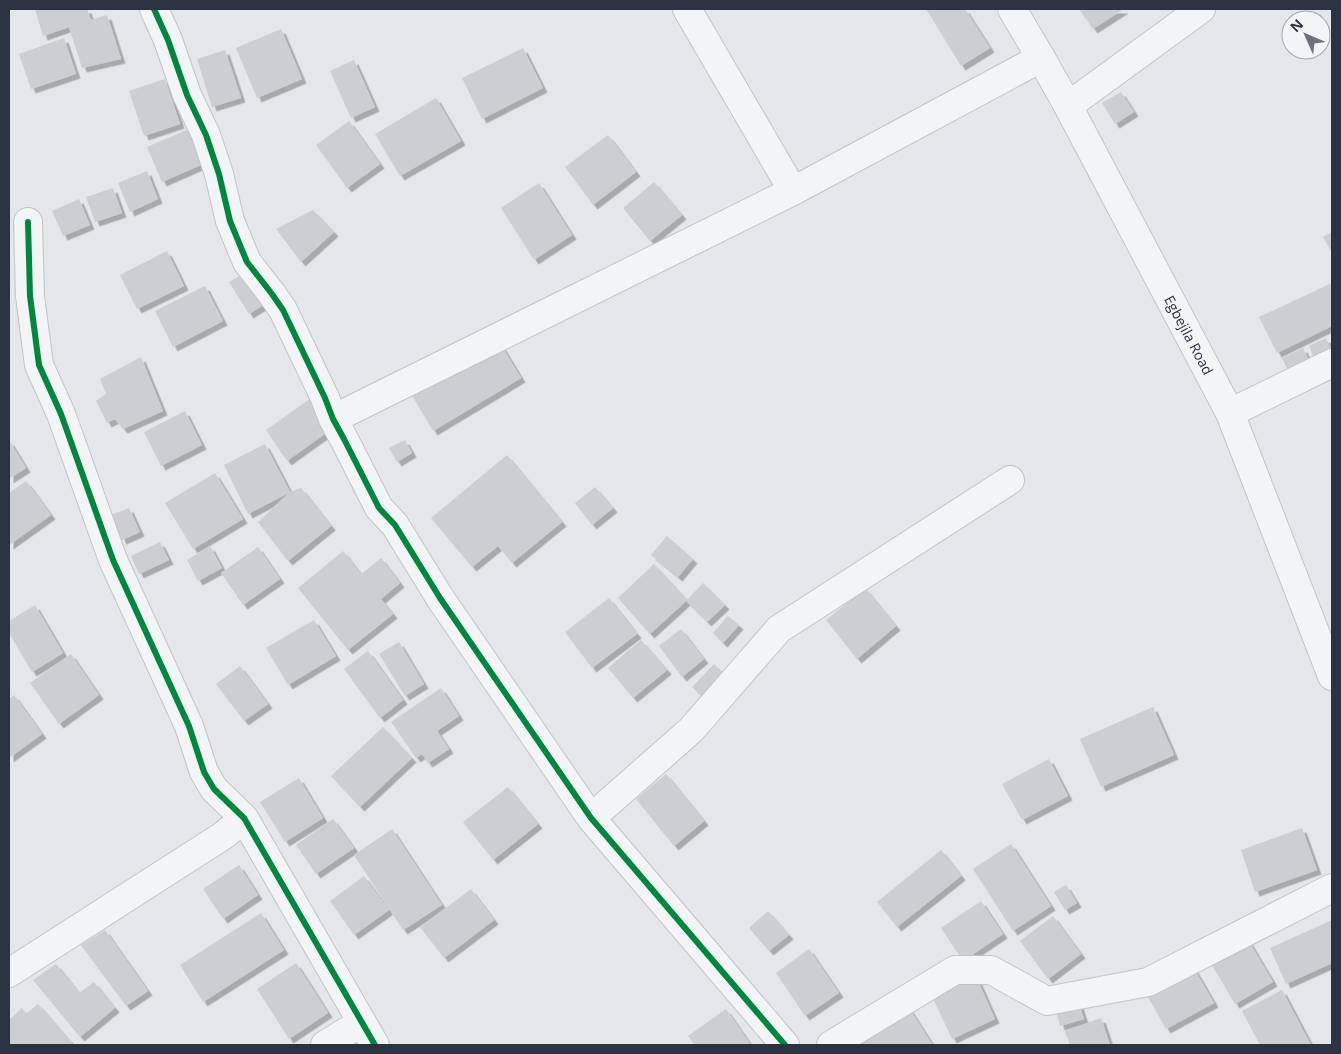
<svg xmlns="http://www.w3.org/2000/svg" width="1341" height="1054" font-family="'Open Sans',sans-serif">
<defs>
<filter id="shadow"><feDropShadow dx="4.5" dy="4.5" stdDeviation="0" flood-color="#0004"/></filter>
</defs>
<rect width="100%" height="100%" fill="#e4e6e9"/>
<path fill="#ccced1" filter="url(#shadow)" d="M35,9H87L91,20L107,15L121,59L82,68L69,27L43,36Z
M926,9H965L990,48L961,66Z
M1079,9H1124L1093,29Z
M281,29L302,79L257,98L236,48Z
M64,38L76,74L31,89L19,54Z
M523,48L543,88L482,119L462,78Z
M225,50L241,98L212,107L197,59Z
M354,60L375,107L351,118L330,71Z
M165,79L180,124L144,136L129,91Z
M1121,92L1134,112L1115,124L1102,103Z
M436,98L461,141L400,176L375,134Z
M349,121L380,164L347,188L316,145Z
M189,129L203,164L162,182L147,147Z
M608,135L636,172L593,205L565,167Z
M147,171L158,199L130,212L118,183Z
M654,182L682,215L650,241L623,208Z
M539,183L572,235L534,260L501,208Z
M113,188L122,213L95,222L86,197Z
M79,199L90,225L63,236L52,211Z
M313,210L334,232L301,262L276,229Z
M1332,232V253L1323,237Z
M167,251L184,286L137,309L120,275Z
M246,272L265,304L249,314L229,282Z
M1332,283V326L1277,353L1259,317Z
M205,286L223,321L173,347L155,311Z
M1326,338L1332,351L1315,361L1309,346Z
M498,340L521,378L433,431L410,392Z
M1303,348L1310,363L1289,373L1282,358Z
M141,357L163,411L123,429L115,419L107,423L96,401L106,394L100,379Z
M311,398L333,428L287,461L266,430Z
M185,411L202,445L161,466L144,432Z
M9,440L26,468L9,479Z
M405,440L412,453L397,462L389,448Z
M265,444L290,492L301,488L331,526L288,561L258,522L290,492L248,514L224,465Z
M507,455L562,522L512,563L498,546L472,567L431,518Z
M215,473L243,519L193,549L165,503Z
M26,481L51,515L9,545V493Z
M595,487L613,508L592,525L575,503Z
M129,508L140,532L122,540L111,515Z
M667,536L693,559L678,577L651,555Z
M160,542L169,560L139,574L131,556Z
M210,546L222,568L198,581L187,560Z
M258,547L280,579L243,605L221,573Z
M343,551L361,574L381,558L400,583L381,599L393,614L348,650L298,588Z
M654,564L687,600L703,583L725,605L707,622L686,601L650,634L618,598Z
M865,588L896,626L857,659L826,620Z
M609,598L637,634L592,668L565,632Z
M35,605L63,653L32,672L9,633V621Z
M728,616L739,625L723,643L713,633Z
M314,620L336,656L288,685L266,648Z
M681,629L704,659L682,677L659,646Z
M641,640L667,670L633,698L608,668Z
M399,642L424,684L405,696L379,654Z
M368,651L403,700L380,718L344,669Z
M71,654L99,695L59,724L30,683Z
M714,664L729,678L708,702L692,687Z
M240,666L268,704L244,721L216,684Z
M441,688L459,716L437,731L449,749L428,763L422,754L416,758L391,722Z
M14,695L42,734L9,758V699Z
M1153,707L1174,755L1101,787L1080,739Z
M383,727L412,758L360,807L331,776Z
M1049,759L1068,796L1022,820L1002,784Z
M666,774L704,821L674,846L636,799Z
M299,778L323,818L285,842L260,802Z
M508,787L538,824L493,860L463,822Z
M333,819L354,848L316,874L296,845Z
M1302,828L1317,870L1255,892L1241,850Z
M392,829L442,905L403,930L354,855Z
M1011,844L1051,906L1013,931L973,869Z
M941,850L961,876L897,927L877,902Z
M239,865L258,895L223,919L203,889Z
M364,876L389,910L354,935L330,901Z
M1066,885L1077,903L1065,910L1054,892Z
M471,889L494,920L444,958L420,927Z
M981,901L1003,934L963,961L941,928Z
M768,911L789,935L769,951L749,928Z
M261,913L284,950L203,1002L180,965Z
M1053,916L1081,954L1048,979L1020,941Z
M1332,920V963L1286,984L1270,948Z
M105,930L148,991L126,1006L81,945Z
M1248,940L1273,982L1235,1004L1210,962Z
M809,949L839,993L805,1016L776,973Z
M296,963L328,1013L289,1039L257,989Z
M56,964L79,993L94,982L115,1008L80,1037L33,980Z
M1192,965L1214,1003L1166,1029L1145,992Z
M974,972L995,1019L952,1039L930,992Z
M1282,990L1311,1045H1260L1242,1011Z
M38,1004L72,1043L70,1045H9V1020L22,1008L26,1014Z
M1079,1004L1084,1019L1060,1026L1056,1010Z
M907,1005L932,1044L929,1045H851Z
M726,1009L751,1045H695L688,1036Z
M1101,1018L1110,1045H1070L1065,1031Z"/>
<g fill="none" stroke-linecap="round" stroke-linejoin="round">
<defs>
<path id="minor" d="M154,9L168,40L187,95L206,135L219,174L230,221L247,262L272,294L283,310L325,398L333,419L344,439L379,508L395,525L440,598L591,818L785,1045
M687,9L793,191
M1068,106L1201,9
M28,222L30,296L39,365L61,414L113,560L189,726L204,772L214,789L244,818L375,1045
M1230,413L1332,363
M333,419L793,191L1041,58
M591,818L691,730L779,629L1010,480
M9,973L224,835L244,818
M325,1045L362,1022
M831,1045L955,970H991L1047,1001L1148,982L1332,888"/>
<path id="tertiary" d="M1012,9L1041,58L1068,106L1230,413L1332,676"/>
</defs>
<use href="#minor" stroke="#c2c4c7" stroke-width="30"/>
<use href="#tertiary" stroke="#c2c4c7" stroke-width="30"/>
<use href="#minor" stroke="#f3f4f6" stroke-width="28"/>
<use href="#tertiary" stroke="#f3f4f6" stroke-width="28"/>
<defs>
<path id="cycleway" d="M154,9L168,40L187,95L206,135L219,174L230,221L247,262L272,294L283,310L325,398L333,419L344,439L379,508L395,525L440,598L591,818L785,1045
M28,222L30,296L39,365L61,414L113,560L189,726L204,772L214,789L244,818L375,1045"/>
</defs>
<use href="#cycleway" stroke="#f2f4f8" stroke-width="9"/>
<use href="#cycleway" stroke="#00873e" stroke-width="6"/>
</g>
<g text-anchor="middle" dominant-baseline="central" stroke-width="4" stroke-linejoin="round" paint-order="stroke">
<g font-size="14" fill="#2b3242" stroke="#f2f4f8">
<text transform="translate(1189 335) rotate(62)">Egbejila Road</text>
</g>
</g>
<rect width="1341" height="1054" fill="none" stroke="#2b3242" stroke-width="20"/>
<g transform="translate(1306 35) rotate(315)"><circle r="24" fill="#f2f4f8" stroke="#a2a6af"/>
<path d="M0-4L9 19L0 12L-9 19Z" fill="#6c717c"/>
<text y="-8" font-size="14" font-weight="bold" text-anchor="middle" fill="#2b3242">N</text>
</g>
</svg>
